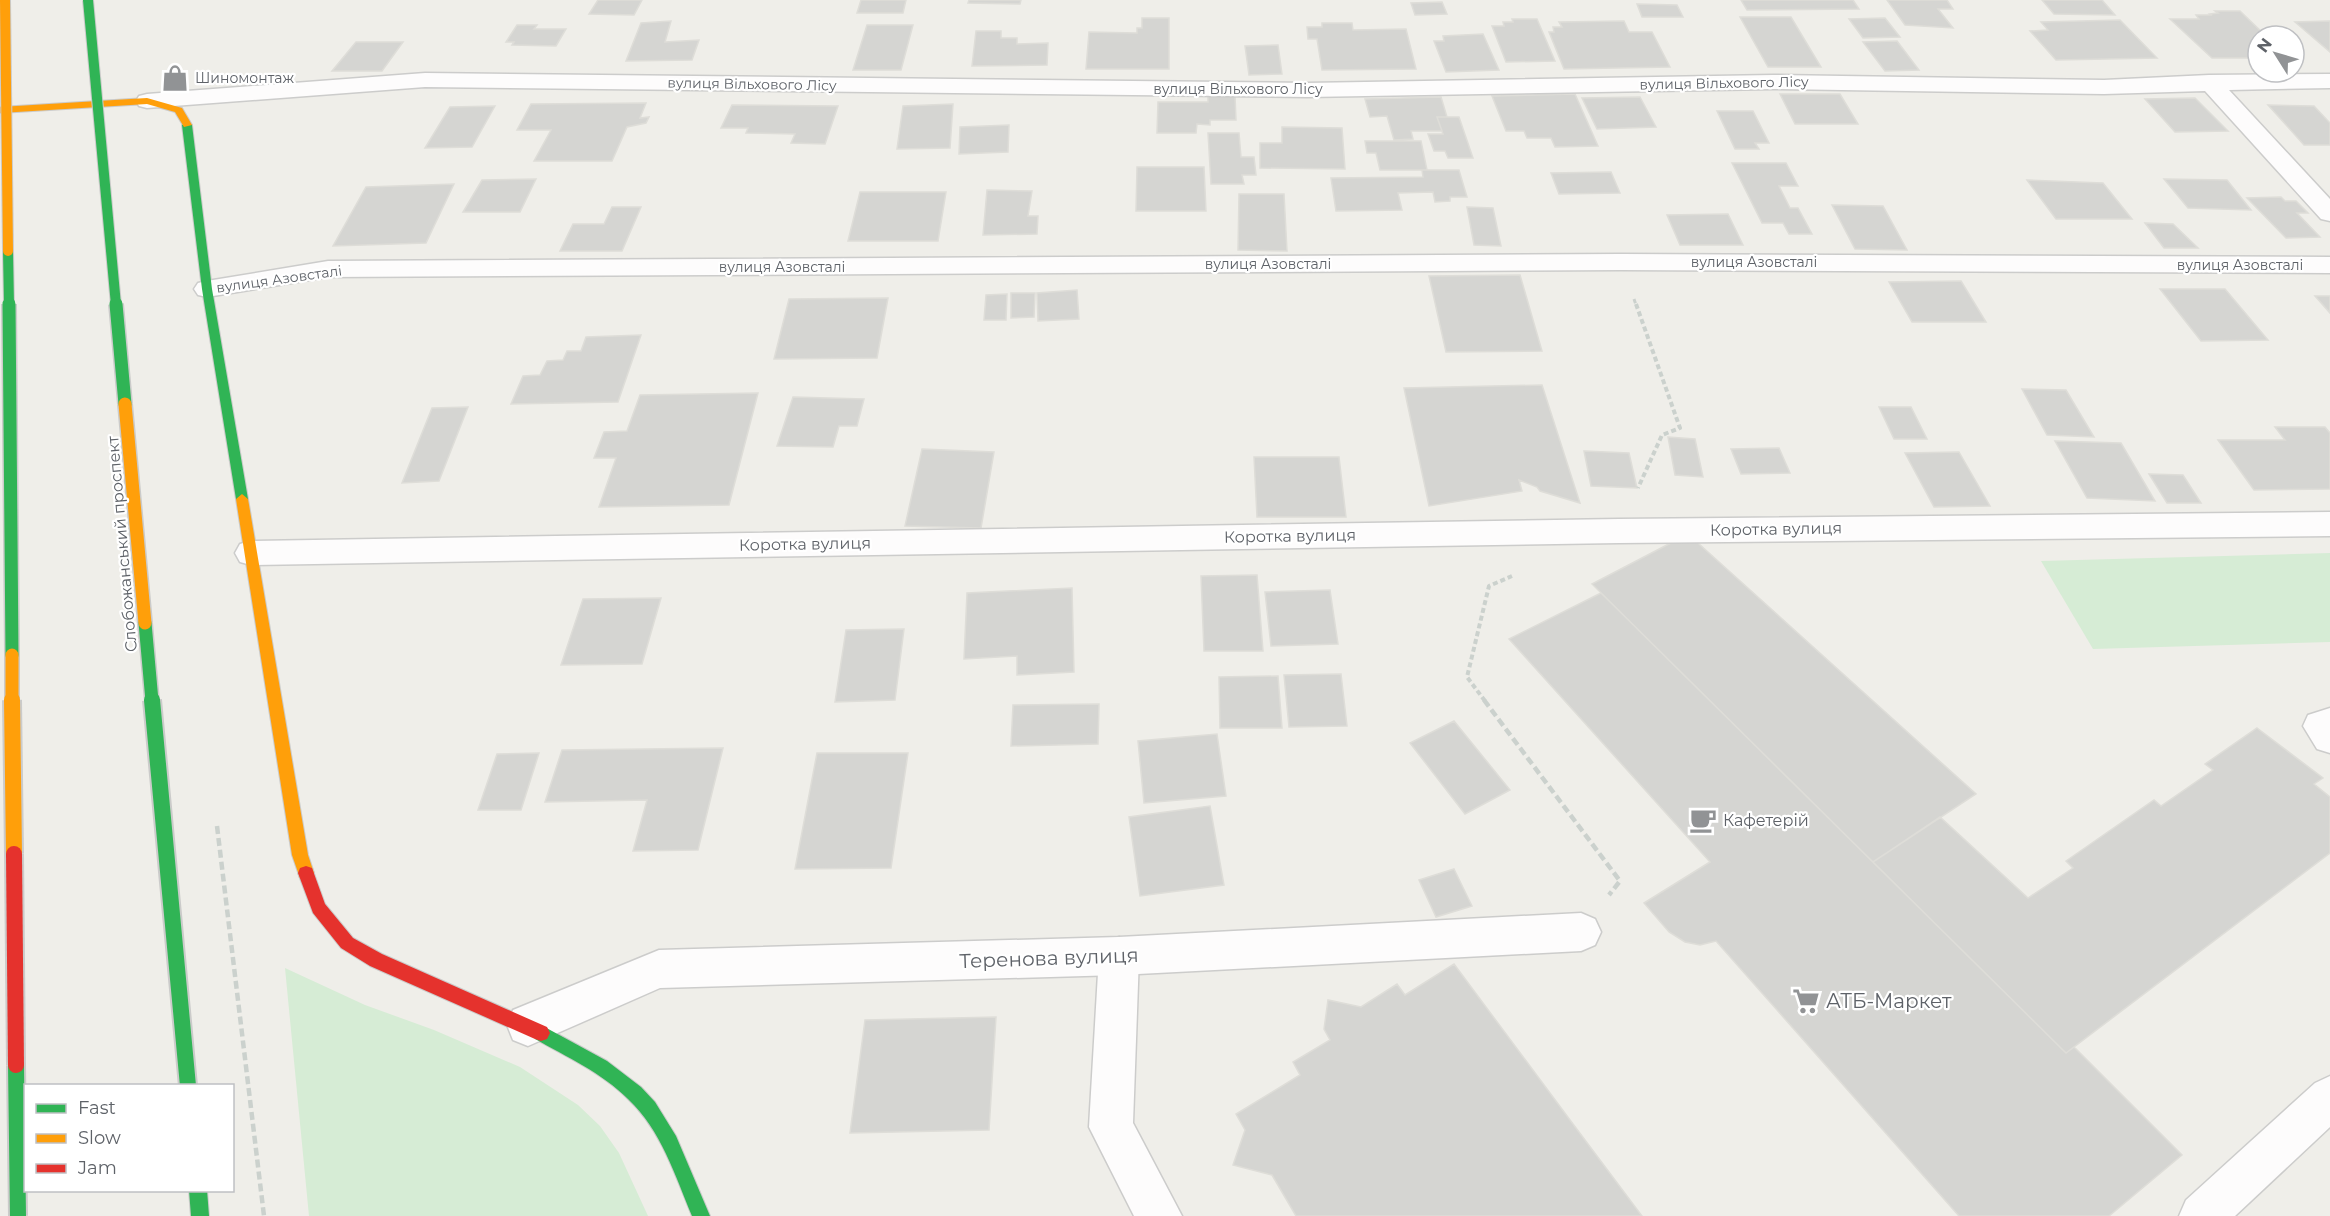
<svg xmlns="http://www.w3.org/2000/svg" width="2330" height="1216" font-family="Montserrat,sans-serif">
<rect width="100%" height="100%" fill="#efeee9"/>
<path fill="#d6ecd5" d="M2330,553V642L2093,649L2041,561Z
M285,968L365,1005L434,1030L520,1067L578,1105L600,1126L619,1153L648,1216H309Z"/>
<path fill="#d5d5d2" stroke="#deddd8" stroke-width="1.5" d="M598,0H642L634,15L589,14Z
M861,0H906L903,13H857Z
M969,0H1021L1020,4L968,3Z
M1741,0H1853L1859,9L1747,10Z
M1887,0H1947L1953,9H1938L1953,28L1905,25Z
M2042,0H2102L2115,15L2054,14Z
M1442,2L1447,14L1415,15L1411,3Z
M1637,4L1677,5L1683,17H1642Z
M2215,11H2240L2266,36H2258V58H2212L2170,19H2199L2196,15H2212L2210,14L2218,13Z
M1740,17H1791L1821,67H1768Z
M1142,18H1169V69H1086L1089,32L1137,33V28H1142Z
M1885,18L1900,37L1863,38L1849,19Z
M1512,19H1537L1555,61L1506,62L1492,26H1504L1503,22H1513Z
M2120,20L2157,58L2056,60L2030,31L2048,30L2041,22Z
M671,21L665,42L699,40L692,60L626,61L641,23Z
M1624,21L1629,32H1652L1670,67L1564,69L1549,32H1554L1553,27H1562L1559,22Z
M2330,21V52L2295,22Z
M1322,23H1352L1353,30L1406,29L1416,69L1322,70L1317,39H1308L1307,27H1322Z
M517,25H537L534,29H566L556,46L512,45L514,42H506Z
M867,25H913L901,70H853Z
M976,31H1001V38H1017V44L1048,43L1047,65L972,66Z
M1483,34L1499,70L1446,72L1434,41H1444L1443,36Z
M1897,41L1919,70L1885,71L1863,42Z
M356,42H403L382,71H332Z
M1278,45L1282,74L1249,75L1245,46Z
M1575,94L1598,146L1555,147L1551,138H1527L1524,131H1506L1492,96Z
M1780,94H1840L1858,124H1795Z
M1208,96H1235L1236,120H1210V125L1197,124L1196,133H1157L1158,102H1208Z
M1441,97L1447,117H1437L1442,131H1411L1413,139L1394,140L1387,116L1370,117L1365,99Z
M1640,97L1656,127L1597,129L1582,98Z
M2195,98L2228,131L2175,132L2145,99Z
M646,103L640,118L649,117L646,123L627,127L612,161H534L551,130H517L531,104Z
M953,104L950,148L897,149L903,106Z
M732,105L838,106L825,144L791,143L795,134L746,133L748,128H721Z
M2268,105L2314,106L2330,123V145H2304Z
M495,106L472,147L425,148L450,107Z
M1717,111H1753L1769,143H1755L1759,149H1735Z
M1437,117H1459L1473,158H1448L1445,151H1434L1428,134H1443Z
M1009,125L1008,152L959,154L960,127Z
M1282,127L1342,128L1345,169L1260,168V143H1282Z
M1208,133H1239L1241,157H1254L1256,175H1242L1244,184H1211Z
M1365,141H1421L1427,170H1380L1376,153H1367Z
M1732,163H1786L1798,186H1779L1790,208H1798L1812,234H1789L1783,223H1762Z
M1137,167H1204L1206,211H1136Z
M1422,170H1459L1467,197H1450V201L1435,202L1433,192L1398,193L1402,210L1336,211L1331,178L1423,177Z
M1611,172L1620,193L1559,194L1551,173Z
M536,179L520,212H463L482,180Z
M2164,179L2227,180L2251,210L2188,208Z
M2027,180L2103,183L2132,219H2056Z
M454,184L426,243L333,246L366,187Z
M987,190L1032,191L1028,216H1038L1037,234L983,235Z
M860,192H946L938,241H848Z
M1239,194H1284L1287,251L1238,250Z
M2281,197L2285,201H2296L2308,213H2297L2320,237L2286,238L2247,198Z
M1832,205L1883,206L1907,250L1855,249Z
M612,207H641L622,251H560L573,224H604Z
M1467,207L1493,208L1501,246L1474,245Z
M1728,214L1743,245H1680L1667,215Z
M2145,223L2173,224L2198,248H2164Z
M1520,275L1542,351L1446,352L1429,276Z
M1961,281L1986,322H1912L1889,282Z
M2160,289H2225L2268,340L2201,341Z
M1077,290L1079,319L1038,321L1037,293Z
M1011,293H1035L1034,317L1011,318Z
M1007,294L1006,320H984L986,295Z
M2315,296H2330V313Z
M888,298L877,358L774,359L789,299Z
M641,335L618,402L511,404L523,376L540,375L547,361L563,360L567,351H581L586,337Z
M1542,385L1580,503L1540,491L1537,487L1519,480L1522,491L1429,506L1404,388Z
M2022,389L2066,390L2094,437L2047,435Z
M758,393L729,505L599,507L616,458H594L604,432L627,431L640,395Z
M793,397L864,399L857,426H839L833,447L777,446Z
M468,407L439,481L402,483L432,408Z
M1879,407H1911L1927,439H1894Z
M2275,427H2325L2330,433V489L2254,490L2218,440H2285Z
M1668,437L1695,439L1703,477L1675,475Z
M2055,441L2121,443L2155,501L2087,498Z
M1779,448L1790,473L1741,474L1731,449Z
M922,449L994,452L981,528L905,526Z
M1584,451L1629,453L1637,488L1591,486Z
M1959,452L1990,506L1934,507L1905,453Z
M1254,457H1339L1346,517H1257Z
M2149,474L2183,475L2201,503H2167Z
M1688,534L1976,794L1873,862L1592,584Z
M1257,575L1263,651H1204L1201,576Z
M1072,588L1074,672L1017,675V656L964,659L967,593Z
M1330,590L1338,644L1271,646L1265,592Z
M1601,593L2066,1053L2074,1047L2182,1155L2109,1216H1959L1716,941L1700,945L1685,942L1669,932L1644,903L1710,862L1509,639Z
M661,598L642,664L561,665L583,599Z
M904,629L895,700L835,702L846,630Z
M1341,674L1347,726L1289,727L1284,675Z
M1278,676L1282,728H1220L1219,677Z
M1099,704L1098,744L1011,746L1013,705Z
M1454,721L1510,790L1465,814L1410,743Z
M2257,728L2323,778L2314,784L2330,797V853L2066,1053L1873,862L1940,817L2028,898L2073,868L2066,861L2154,800L2161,806L2213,770L2205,764Z
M1217,734L1226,796L1144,803L1138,741Z
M723,748L698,850L633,851L647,800L545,802L562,750Z
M539,753L521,810H478L497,754Z
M817,753H908L891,868L795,869Z
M1210,806L1224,885L1140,896L1129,817Z
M1454,869L1472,906L1436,917L1419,880Z
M1454,964L1573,1124L1642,1216H1296L1272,1175L1233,1165L1245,1130L1236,1114L1300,1075L1293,1062L1330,1040L1324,1029L1328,1000L1361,1007L1397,984L1405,995Z
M996,1017L989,1130L850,1133L865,1020Z"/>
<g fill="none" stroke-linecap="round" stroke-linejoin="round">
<defs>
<path id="lane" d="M2330,708V753L2317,749L2303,726L2308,715Z
M1119,937L1133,942L1139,956L1133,1123L1182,1216H1134L1089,1127L1099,956L1105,942Z
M2330,1076V1127L2235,1216H2179L2186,1200L2315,1083Z"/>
<path id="street" d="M425,73L1307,83L1773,75L2104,80L2209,75L2330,74V88L2229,90L2330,199V221L2321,219L2205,91L2104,94L1773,89L1307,97L425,87L147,108L139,106L136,101L139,96L147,94Z
M1621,254L2330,257V273L1621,270L328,277L207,297L198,295L194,289L198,283L207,281L328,261Z
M2330,512V536L1619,543L251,565L240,562L235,553L240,544L251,541L1619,519Z
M1581,913L1595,919L1601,932L1595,945L1581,951L1119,975L660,988L528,1046L513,1040L507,1025L513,1010L659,950L1119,937Z"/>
<path id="fast" d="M187,122L192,125L212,289L248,499L242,504L236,499L202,289L182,125Z
M541,1025L607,1061L641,1087L655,1102L676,1136L710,1216H692C675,1175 661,1130 628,1099C602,1073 567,1057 535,1039L532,1033L535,1027Z
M189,1190H207L209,1216H191Z"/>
<path id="slow" d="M147,98L182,108L192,125L184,127L175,112L147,104L0,113V107Z
M242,494L248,499L308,855L314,873L312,878L306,880L300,878L292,855L236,499Z"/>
<path id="jam" d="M306,866L312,868L325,904L353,938L382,954L547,1027L550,1033L547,1039L541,1041L535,1039L370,966L341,948L313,913L298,873L300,868Z"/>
</defs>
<use href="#lane" stroke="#cccccb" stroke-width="3"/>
<use href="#street" stroke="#cccccb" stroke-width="3"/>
<use href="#fast" stroke="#cbcbca" stroke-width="2"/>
<use href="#slow" stroke="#cbcbca" stroke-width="2"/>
<use href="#jam" stroke="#cbcbca" stroke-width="2"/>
<path stroke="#cbd1cd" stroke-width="3" stroke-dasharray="4.5 2" stroke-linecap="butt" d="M1634,299L1636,305"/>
<path stroke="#cbd1cd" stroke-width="4" stroke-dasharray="5 3" stroke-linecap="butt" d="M1636,304L1680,428L1662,435L1638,488
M1485,701L1467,677L1489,586L1512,576"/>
<path stroke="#cbd1cd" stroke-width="4.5" stroke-dasharray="8 4" stroke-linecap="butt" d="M1484,700L1620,881L1609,895"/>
<use href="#lane" fill="#fdfcfc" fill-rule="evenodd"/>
<use href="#street" fill="#fdfcfc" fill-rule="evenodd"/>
<use href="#fast" fill="#30b455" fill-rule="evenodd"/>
<use href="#slow" fill="#ff9f0a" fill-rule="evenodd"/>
<use href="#jam" fill="#e5322d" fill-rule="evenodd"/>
<defs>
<path id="fast-bridge-far2" d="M88,0L116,305
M8,251L9,305"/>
<path id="fast-bridge-far1" d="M9,304L12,655
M116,304L125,404
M145,623L152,701"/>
<path id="fast-bridge" d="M152,700L188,1086
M16,1065L18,1216"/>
<path id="slow-bridge-far2" d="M5,0L8,251"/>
<path id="slow-bridge-far1" d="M125,404L145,623
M12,655V701"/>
<path id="slow-bridge" d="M12,700L14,854"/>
<path id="jam-bridge" d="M14,854L16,1065"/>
</defs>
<use href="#fast-bridge-far2" stroke="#cbcbca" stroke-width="12" stroke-linecap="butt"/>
<use href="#fast-bridge-far1" stroke="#cbcbca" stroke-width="16" stroke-linecap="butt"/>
<use href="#fast-bridge" stroke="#cbcbca" stroke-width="20" stroke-linecap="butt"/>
<use href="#slow-bridge-far2" stroke="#cbcbca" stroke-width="12" stroke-linecap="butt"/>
<use href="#slow-bridge-far1" stroke="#cbcbca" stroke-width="16" stroke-linecap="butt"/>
<use href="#slow-bridge" stroke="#cbcbca" stroke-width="20" stroke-linecap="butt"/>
<use href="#jam-bridge" stroke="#cbcbca" stroke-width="20" stroke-linecap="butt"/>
<path stroke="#cbd1cd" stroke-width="4.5" stroke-dasharray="8 4" stroke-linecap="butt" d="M217,826L264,1216"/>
<use href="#fast-bridge-far2" stroke="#30b455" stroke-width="10"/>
<use href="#fast-bridge-far1" stroke="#30b455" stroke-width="13"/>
<use href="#fast-bridge" stroke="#30b455" stroke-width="16"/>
<use href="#slow-bridge-far2" stroke="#ff9f0a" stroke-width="10"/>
<use href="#slow-bridge-far1" stroke="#ff9f0a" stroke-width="13"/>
<use href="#slow-bridge" stroke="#ff9f0a" stroke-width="16"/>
<use href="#jam-bridge" stroke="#e5322d" stroke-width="16"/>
</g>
<defs>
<symbol id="shop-bare" viewBox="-9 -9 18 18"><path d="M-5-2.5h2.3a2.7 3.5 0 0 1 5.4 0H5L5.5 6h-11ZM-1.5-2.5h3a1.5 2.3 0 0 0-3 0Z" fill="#919395" stroke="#fff" stroke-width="2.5" paint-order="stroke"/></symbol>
<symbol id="cafe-bare" viewBox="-9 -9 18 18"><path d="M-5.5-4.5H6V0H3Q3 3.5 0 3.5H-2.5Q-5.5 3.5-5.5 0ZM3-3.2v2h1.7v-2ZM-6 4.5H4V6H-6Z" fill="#919395" stroke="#fff" stroke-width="2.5" paint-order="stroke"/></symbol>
<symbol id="supermarket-bare" viewBox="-9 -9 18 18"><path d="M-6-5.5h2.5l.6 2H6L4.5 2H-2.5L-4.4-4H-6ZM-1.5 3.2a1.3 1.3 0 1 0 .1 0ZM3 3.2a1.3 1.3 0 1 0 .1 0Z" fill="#919395" stroke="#fff" stroke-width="2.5" paint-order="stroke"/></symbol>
</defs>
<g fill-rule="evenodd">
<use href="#shop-bare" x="156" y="59" width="38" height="38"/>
<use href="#cafe-bare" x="1684" y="801" width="38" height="38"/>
<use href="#supermarket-bare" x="1787" y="982" width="38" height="38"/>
</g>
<g text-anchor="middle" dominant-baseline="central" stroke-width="4.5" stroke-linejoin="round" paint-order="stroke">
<g font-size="14" fill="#5e6268" stroke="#fff" text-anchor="start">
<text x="195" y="78">Шиномонтаж</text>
</g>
<g font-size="14" fill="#5e6268" stroke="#fff">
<text transform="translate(1724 83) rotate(-1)">вулиця Вільхового Лісу</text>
<text transform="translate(752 84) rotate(1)">вулиця Вільхового Лісу</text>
<text x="1238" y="89">вулиця Вільхового Лісу</text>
<text x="1754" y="262">вулиця Азовсталі</text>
<text x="1268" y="264">вулиця Азовсталі</text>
<text x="2240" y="265">вулиця Азовсталі</text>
<text x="782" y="267">вулиця Азовсталі</text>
<text transform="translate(279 279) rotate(-8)">вулиця Азовсталі</text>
</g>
<g font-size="16" fill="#5e6268" stroke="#fff">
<text transform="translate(1776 529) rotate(-1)">Коротка вулиця</text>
<text transform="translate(1290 536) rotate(-1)">Коротка вулиця</text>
<text transform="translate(122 544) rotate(-95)">Слобожанський проспект</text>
<text transform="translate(805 544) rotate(-1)">Коротка вулиця</text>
</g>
<g font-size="16" fill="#5e6268" stroke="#fff" text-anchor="start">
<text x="1723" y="820">Кафетерій</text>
</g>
<g font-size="20" fill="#5e6268" stroke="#fff">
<text transform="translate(1049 958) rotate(-2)">Теренова вулиця</text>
</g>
<g font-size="20" fill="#5e6268" stroke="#fff" text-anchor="start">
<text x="1826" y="1001">АТБ-Маркет</text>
</g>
</g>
<rect x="24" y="1084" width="210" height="108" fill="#ffffff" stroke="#bfc0c3" stroke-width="1.5"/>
<rect x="36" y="1104" width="30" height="9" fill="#30b455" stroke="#bfc0c3" stroke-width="1.5"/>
<text x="78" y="1114" font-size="18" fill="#5e6268">Fast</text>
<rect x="36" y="1134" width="30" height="9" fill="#ff9f0a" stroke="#bfc0c3" stroke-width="1.5"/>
<text x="78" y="1144" font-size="18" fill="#5e6268">Slow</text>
<rect x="36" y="1164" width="30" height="9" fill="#e5322d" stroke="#bfc0c3" stroke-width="1.5"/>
<text x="78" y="1174" font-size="18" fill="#5e6268">Jam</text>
<g transform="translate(2276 54) rotate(307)"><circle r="28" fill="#ffffff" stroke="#bfc0c3" stroke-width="1.5"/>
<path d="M0-4.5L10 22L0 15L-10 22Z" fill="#919395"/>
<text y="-9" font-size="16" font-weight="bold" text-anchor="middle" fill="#5e6268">N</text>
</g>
</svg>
